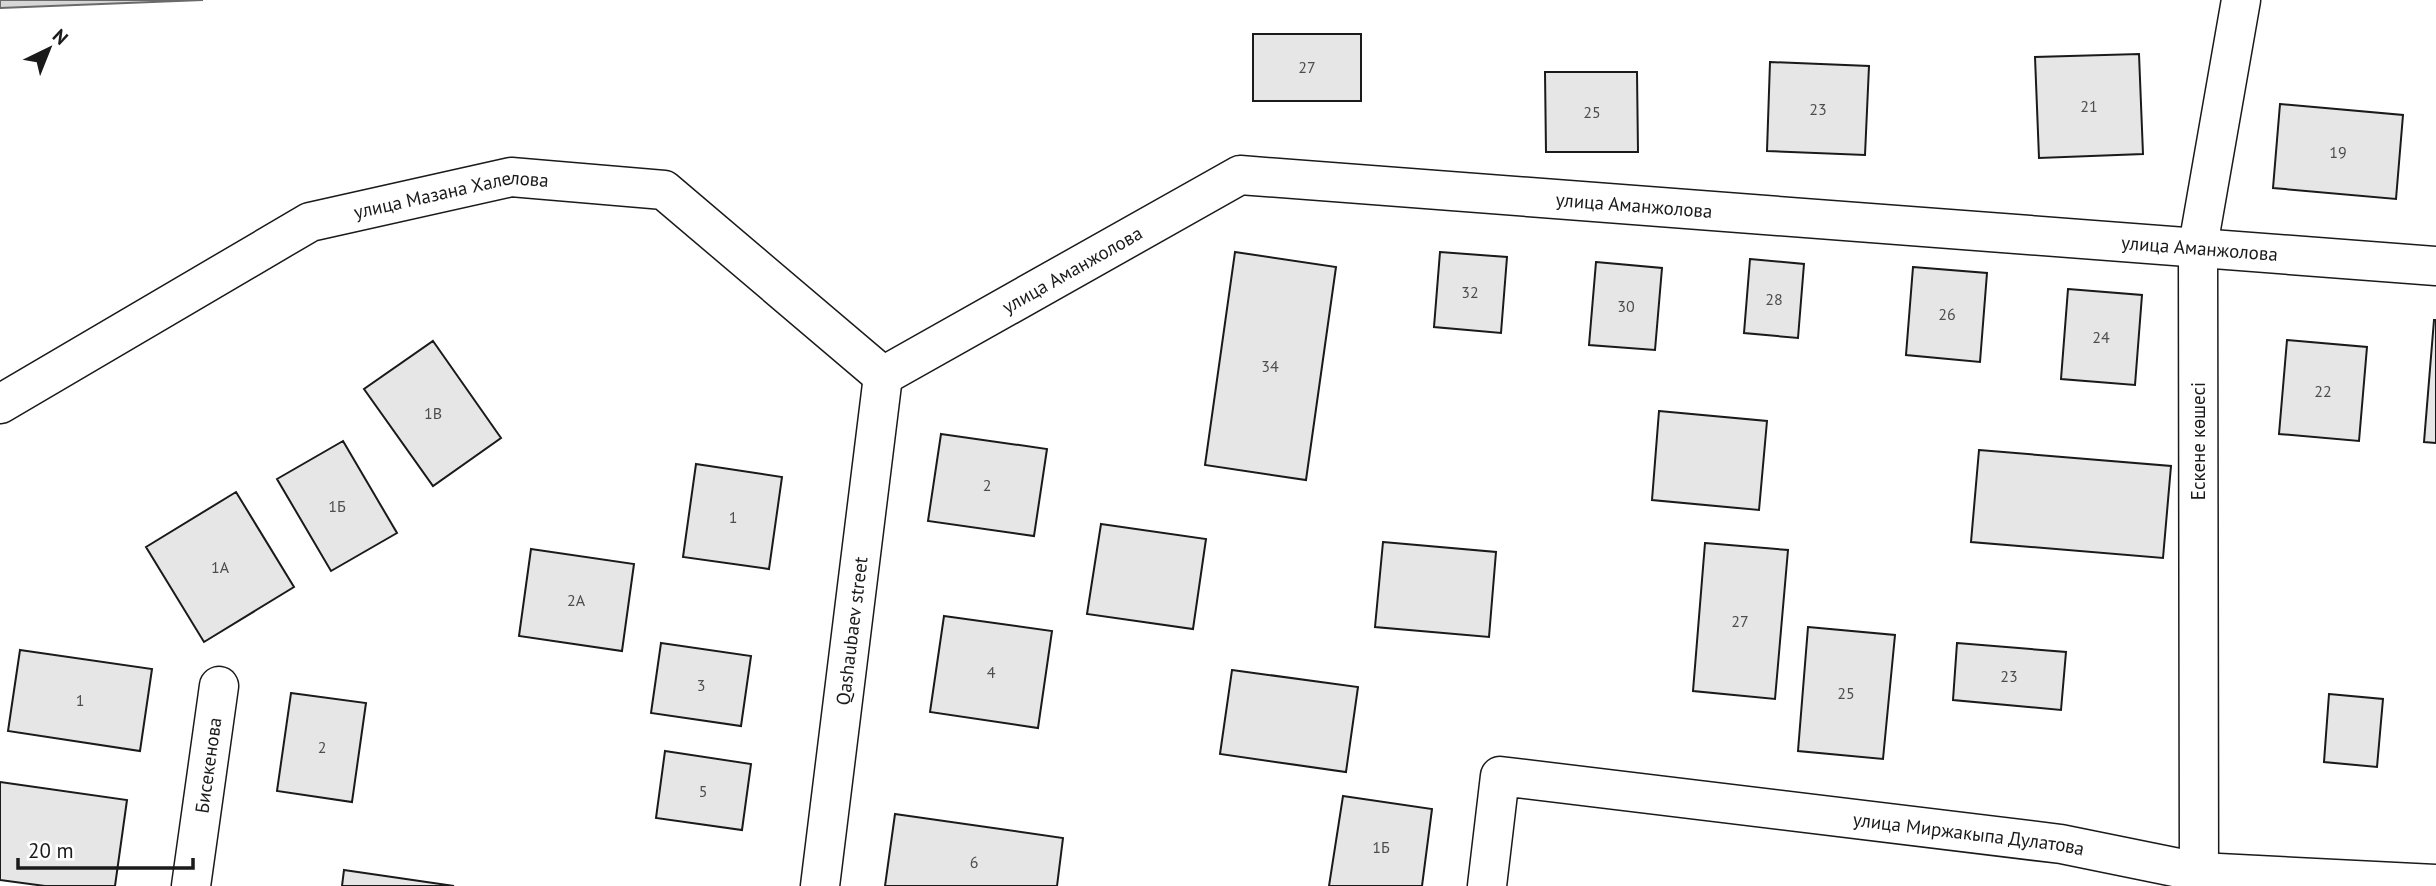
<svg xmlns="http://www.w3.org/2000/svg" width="2436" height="886" font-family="'PT Sans',sans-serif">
<rect width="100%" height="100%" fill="#fff"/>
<path fill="#d7d7d7" stroke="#6a6a6a" stroke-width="2" d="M0,0H203L0,8Z"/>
<path fill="#e6e6e6" stroke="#1a1a1a" stroke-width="2" d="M1253,34H1361V101H1253Z
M2139,54L2143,154L2039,158L2035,57Z
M1770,62L1869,66L1865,155L1767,151Z
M1545,72H1637L1638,152H1546Z
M2280,104L2403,115L2396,199L2273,188Z
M1235,252L1336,267L1306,480L1205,465Z
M1440,252L1507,257L1501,333L1434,327Z
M1750,259L1804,264L1798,338L1744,333Z
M1596,262L1662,268L1655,350L1589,345Z
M1913,267L1987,273L1980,362L1906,355Z
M2068,289L2142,295L2135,385L2061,379Z
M2434,320H2436V443L2424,442Z
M2287,340L2367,347L2359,441L2279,434Z
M433,341L501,438L433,486L364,389Z
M1659,411L1767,421L1759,510L1652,500Z
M941,434L1047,449L1034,536L928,521Z
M343,441L397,533L331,571L277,479Z
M1979,450L2171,466L2163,558L1971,542Z
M696,464L782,477L769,569L683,557Z
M236,492L294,587L204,642L146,547Z
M1101,524L1206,539L1193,629L1087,614Z
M1383,542L1496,552L1489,637L1375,627Z
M1705,543L1788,550L1775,699L1693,691Z
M531,549L634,564L622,651L519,636Z
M944,616L1052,631L1038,728L930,712Z
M1808,627L1895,635L1883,759L1798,751Z
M661,643L751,656L741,726L651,713Z
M1957,643L2066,652L2061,710L1953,700Z
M20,650L152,669L140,751L8,731Z
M1232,670L1358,687L1346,772L1220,754Z
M291,693L366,703L352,802L277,791Z
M2329,694L2383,699L2377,767L2324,762Z
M665,751L751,764L742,830L656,818Z
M0,782L127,800L115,886H45L0,880Z
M1343,796L1432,809L1422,886H1329Z
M895,814L1063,838L1057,886H885Z
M344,870L454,886H342Z"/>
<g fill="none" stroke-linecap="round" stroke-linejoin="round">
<defs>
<g id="street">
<path id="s1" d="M883,376L1240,175L2436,266"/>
<path id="s2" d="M0,404L310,222L511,177L664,190L883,376"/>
<path id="s3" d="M191,886L219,686"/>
<path id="s4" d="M820,886L883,376"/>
<path id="s5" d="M1487,886L1500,776L2061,844L2199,872L2436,884"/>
<path d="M2199,886L2198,246L2241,0"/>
</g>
</defs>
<use href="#street" stroke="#1a1a1a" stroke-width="41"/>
<use href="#street" stroke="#fff" stroke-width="38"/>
</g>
<g text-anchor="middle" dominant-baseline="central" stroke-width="5" stroke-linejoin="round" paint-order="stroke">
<g font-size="16" fill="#4d4d4d">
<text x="1307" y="67">27</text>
<text x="2089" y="106">21</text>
<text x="1818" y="109">23</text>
<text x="1592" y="112">25</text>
<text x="2338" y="152">19</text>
<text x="1470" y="292">32</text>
<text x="1774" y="299">28</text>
<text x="1626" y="306">30</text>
<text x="1947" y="314">26</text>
<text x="2101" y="337">24</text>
<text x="1270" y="366">34</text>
<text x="2323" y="391">22</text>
<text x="433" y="413">1В</text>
<text x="987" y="485">2</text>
<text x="337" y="506">1Б</text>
<text x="733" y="517">1</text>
<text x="220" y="567">1А</text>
<text x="576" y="600">2А</text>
<text x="1740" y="621">27</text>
<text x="991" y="672">4</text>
<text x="2009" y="676">23</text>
<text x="701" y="685">3</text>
<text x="1846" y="693">25</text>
<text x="80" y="700">1</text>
<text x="322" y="747">2</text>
<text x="703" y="791">5</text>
<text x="1381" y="847">1Б</text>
<text x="974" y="862">6</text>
</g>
<g font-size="19" fill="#1a1a1a" stroke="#fff">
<text stroke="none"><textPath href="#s2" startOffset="504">улица Мазана Халелова</textPath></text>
<text stroke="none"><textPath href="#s1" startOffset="805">улица Аманжолова</textPath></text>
<text stroke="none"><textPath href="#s1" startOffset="1372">улица Аманжолова</textPath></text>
<text stroke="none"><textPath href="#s1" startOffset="217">улица Аманжолова</textPath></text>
<text transform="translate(2198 441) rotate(-90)">Ескене көшесі</text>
<text stroke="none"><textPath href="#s4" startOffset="257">Qashaubaev street</textPath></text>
<text stroke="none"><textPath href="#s3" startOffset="122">Бисекенова</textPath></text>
<text stroke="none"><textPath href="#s5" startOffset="583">улица Миржакыпа Дулатова</textPath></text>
</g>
</g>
<g transform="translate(49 49) rotate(43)" stroke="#ffffff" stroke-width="5" paint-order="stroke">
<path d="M0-5L12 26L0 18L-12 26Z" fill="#1a1a1a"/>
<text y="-10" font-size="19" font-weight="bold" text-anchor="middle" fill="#1a1a1a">N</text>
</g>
<path d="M18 858v10h175v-10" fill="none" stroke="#1a1a1a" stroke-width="3.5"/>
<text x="28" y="858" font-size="21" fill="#1a1a1a" stroke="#ffffff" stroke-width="5" paint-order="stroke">20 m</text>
</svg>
